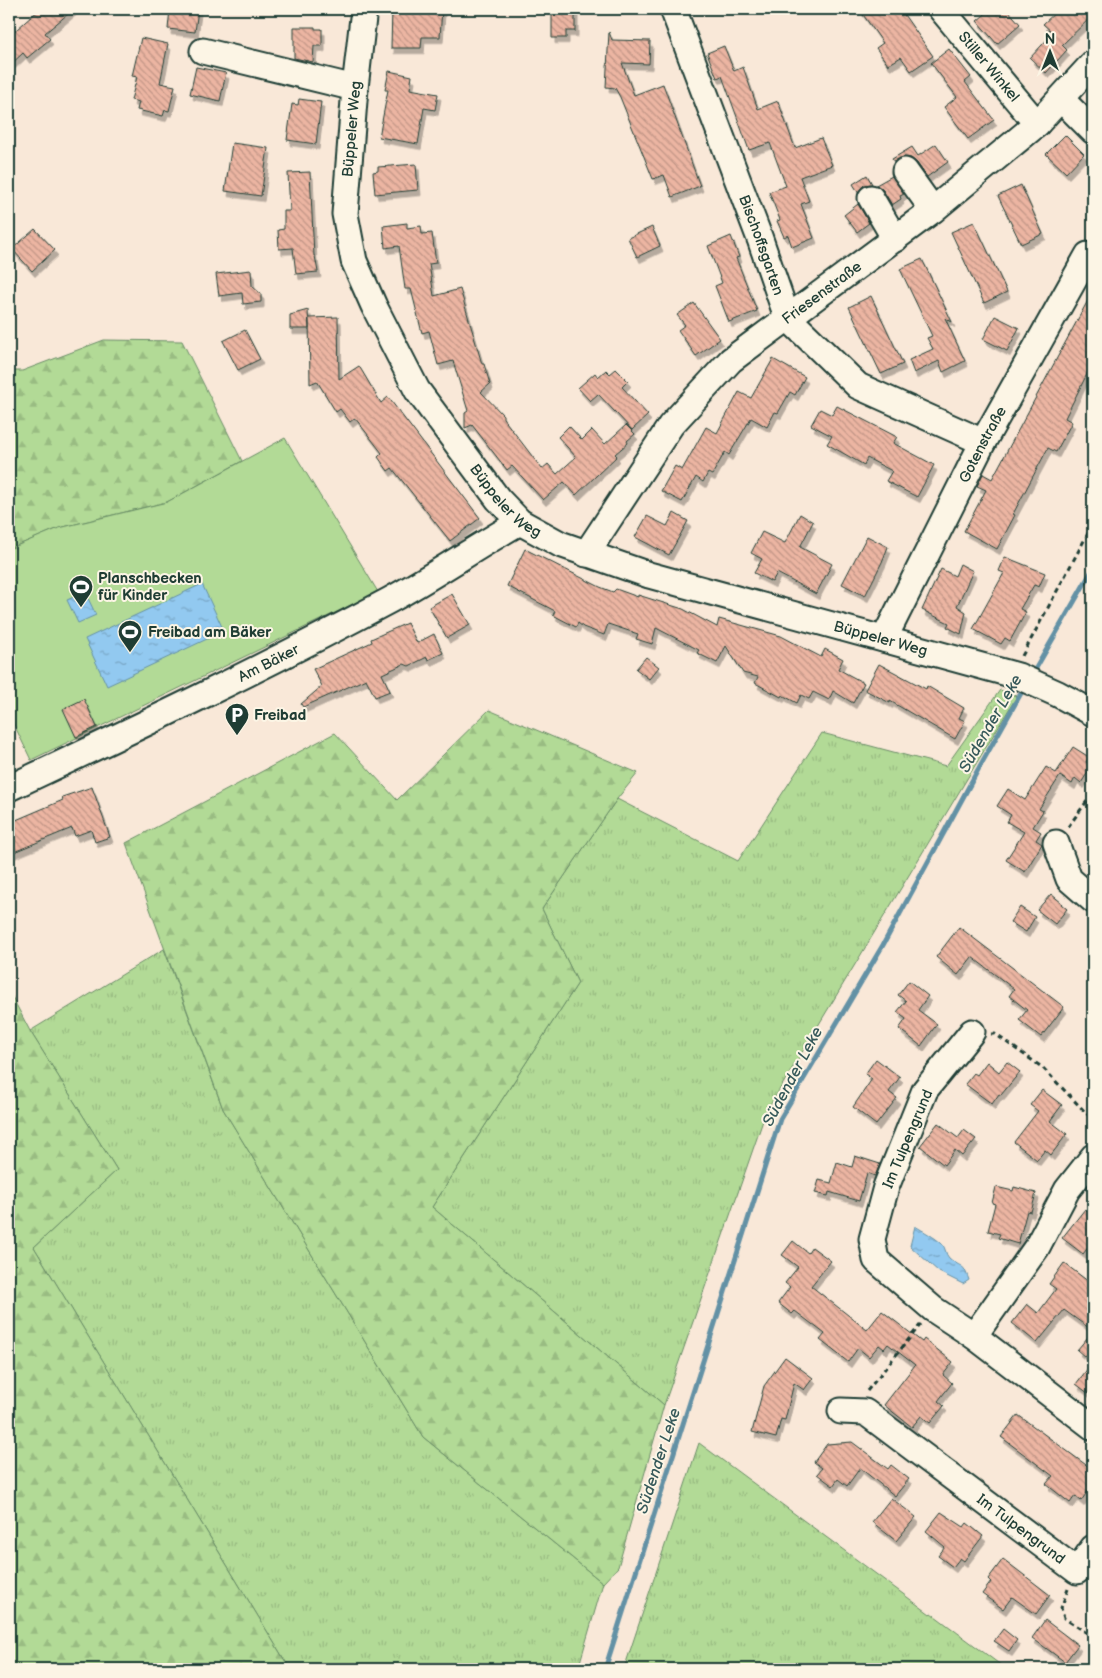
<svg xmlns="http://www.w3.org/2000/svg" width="1102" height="1678" font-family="'Balsamiq Sans',sans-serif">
<defs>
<pattern id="grass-tufts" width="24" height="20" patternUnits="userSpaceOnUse" patternTransform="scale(1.25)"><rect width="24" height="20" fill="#b2da96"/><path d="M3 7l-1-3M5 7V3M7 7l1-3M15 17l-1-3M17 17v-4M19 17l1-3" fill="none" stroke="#99bc82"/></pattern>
<pattern id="forest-firs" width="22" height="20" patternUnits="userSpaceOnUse" patternTransform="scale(1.25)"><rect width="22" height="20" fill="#b2da96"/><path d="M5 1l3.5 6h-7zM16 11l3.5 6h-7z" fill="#99bc82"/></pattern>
<pattern id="water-ripples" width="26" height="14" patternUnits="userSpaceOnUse" patternTransform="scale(1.25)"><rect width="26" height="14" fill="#92c9f0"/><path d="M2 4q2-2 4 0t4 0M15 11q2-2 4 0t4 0" fill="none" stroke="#77a4c3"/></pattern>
<pattern id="building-back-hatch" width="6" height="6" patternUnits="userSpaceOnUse" patternTransform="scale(1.25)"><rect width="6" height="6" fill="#ecb5a2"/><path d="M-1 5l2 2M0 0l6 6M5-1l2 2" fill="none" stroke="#bf9485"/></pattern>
<filter id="shadow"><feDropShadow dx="3" dy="5.5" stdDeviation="0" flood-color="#0004"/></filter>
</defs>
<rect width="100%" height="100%" fill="#f9e8d8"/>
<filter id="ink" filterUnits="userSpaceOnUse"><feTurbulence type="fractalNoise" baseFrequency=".02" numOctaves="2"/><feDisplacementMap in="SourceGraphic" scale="10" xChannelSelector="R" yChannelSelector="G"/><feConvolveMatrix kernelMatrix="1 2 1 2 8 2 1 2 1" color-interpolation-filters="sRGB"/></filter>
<g filter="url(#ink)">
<path fill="url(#grass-tufts)" stroke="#688c65" d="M1000,690L1017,696L766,1112L664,1405L432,1207L578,983L542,909L617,799L738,861L822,733L946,766Z
M164,949L223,1109L423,1437L603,1583L578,1669H290L34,1247L117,1170L30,1031Z
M699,1443L930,1614L931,1613L1006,1669H624Z"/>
<path fill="url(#forest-firs)" stroke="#688c65" d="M104,340L182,341L242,461L167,502L59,528L9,549V371H22Z
M489,710L638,773L617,799L542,909L578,983L432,1207L664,1405L618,1567L603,1583L423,1437L223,1109L126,843L335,733L397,800Z
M9,991L30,1031L117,1170L34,1247L290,1669H9Z"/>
<path fill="#b2da96" stroke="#688c65" d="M285,438L378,592L31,760L9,714V549L59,528L167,502Z"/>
<path fill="url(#water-ripples)" stroke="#6491a5" d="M202,584L224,631L107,686L85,639Z
M85,592L96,615L78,623L67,600Z
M915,1226C923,1231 935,1237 942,1244C946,1248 945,1254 949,1258C963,1270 962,1261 969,1280L963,1284L939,1272L910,1246Z"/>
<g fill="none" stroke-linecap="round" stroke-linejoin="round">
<path stroke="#6491a5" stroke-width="5" d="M1032,675L1093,569
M605,1669L780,1119L883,945L980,766L1025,686"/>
</g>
<path fill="url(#building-back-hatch)" stroke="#1f3d34" filter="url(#shadow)" d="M40,9H74L45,33L50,39L27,58L23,53L9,66V36Z
M170,9H198L195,32L168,29Z
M392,9H442L440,37H422L421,48H391Z
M552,9H575V31H566V38H552Z
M859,9H900L933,56L911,71L901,57L888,65L876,48L883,43Z
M991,9H1007L1020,24L997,44L977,21Z
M1059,9H1093V15L1062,45L1067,50L1046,73L1030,58L1053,33L1043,24Z
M294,27H315V29H322V46H314L313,62L294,58Z
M609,32L612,40L650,41L649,64L622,63L634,95L663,84L700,186L672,197L664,175L653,179L620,97L615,88L606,87Z
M141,38L168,44L160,83L175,86L169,111L165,110L163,116L137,110L139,102L131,100L137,77L132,76Z
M724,46L734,71L743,67L758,109L778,101L795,148L821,138L832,165L800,177L809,201L801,204L814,238L792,247L788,235L784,237L777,221L780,220L769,192L786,186L770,143L749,150L722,76L717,78L707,53Z
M949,49L971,77L965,82L994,120L968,139L944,107L957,97L931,63Z
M196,67L226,73L220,101L190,94Z
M389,71L412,76L410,89L438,94L435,110L424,108L418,144L379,137L388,90H385Z
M299,99L321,102L316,144L287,140L292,104L298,105Z
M1065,135L1084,154L1066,173L1046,154Z
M232,143L268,148L261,196L225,191Z
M936,144L948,162L927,177L917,163L911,158L903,157L894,162L892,159L912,147L918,156Z
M416,164L418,190L375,194L373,172L378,171V167Z
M310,172L314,256H315L318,272L296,274L293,248L279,249L278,230L284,229V211H290L288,173Z
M867,175L872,184L864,185L858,192L853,184Z
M892,176L904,194L900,196L901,199L892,205L883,190L876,185Z
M1021,185L1043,234L1021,244L998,196Z
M858,204L869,223L857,232L844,215Z
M974,222L1007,292L984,303L951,232Z
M407,223V228L421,226L422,234L432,233L436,263L429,264L434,296L460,289L482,364H484L490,384L481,392L503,415V418L542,469L548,464L557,474L576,457L558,437L569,426L582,440L592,430L605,444L626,425L635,434L627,441L628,443L615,454L617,456L576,495L564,482L543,500L512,466L507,470L472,425L465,428V413L468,411L453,361L438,365L429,331L422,333L411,289H405L399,246L385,248L383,226Z
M652,227L660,246L637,257L628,238Z
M35,229L55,250L32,271L12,249Z
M731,236L739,257L736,258L757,311L729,322L715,286L722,283L708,246Z
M922,259L952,322L945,318L965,361L943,372L939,361L914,373L909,360L933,349L927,338L932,336L900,269Z
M251,270L252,286L261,294V302L243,304L242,293L219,296L216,274Z
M1093,291V362L1065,418L1072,422L1056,452L1048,448L1013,514L1015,515L997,549L964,531L986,490L977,486L983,474L992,479Z
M871,296L903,364L881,374L849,307Z
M694,303L720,339L696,356L678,330L685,325L677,315Z
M308,310L309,329H290V315Z
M995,316L1019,328L1007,351L983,339Z
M338,317L339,379L359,366L381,403L388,397L480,518L450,541L392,468L388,471L378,457L382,453L355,418L350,422L340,409L336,412L317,381L310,384L309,318Z
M245,330L260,359L238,370L223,341Z
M773,359L805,377L795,395L790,392L778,413L775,412L767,427L751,418L729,455L725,452L712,475L708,473L703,482L696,477L682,502L661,491L675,466L682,470L706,427L717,433L739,392L751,398Z
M616,369L628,381L622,387L648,415L632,430L598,394L590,401L578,388L595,373L598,377L606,370L610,374Z
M837,406L897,437L893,443L934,465L917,497L886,481L892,471L867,458L864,465L827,444L832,436L811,425L820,409L832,415Z
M674,513L688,521L669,555L635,537L647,516L667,526Z
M800,514L813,522L800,547L832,564L816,594L777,573L772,582L754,573L762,559L751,553L762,532L785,543Z
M867,536L888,547L882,562L865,596L842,584Z
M525,549L600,587L613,592L616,589L638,597V595L683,609L717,627L719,619L781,636L821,657L825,649L843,659L838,669L864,683L853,703L833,691L829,700L813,692L809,699L801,695L797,703L782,695L781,697L755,683L758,677L743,673L726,646L717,663L697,653L699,650L656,628L652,644L636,639L638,634L608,624L604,635L583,627L578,623L576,627L553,615L555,611L507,586Z
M1005,557L1045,573L1039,587L1034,585L1020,609L1026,612L1010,641L1005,638L1001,644L973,629L1004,573L999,571Z
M960,564L973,571L957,606L966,612L961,634L947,627L949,623L922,610L941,569L955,576Z
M452,594L470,625L447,638L429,607Z
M407,623L417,643L434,634L443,653L428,660L427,657L409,666L404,664L382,674L390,691L375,697L366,679L303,707L301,704L322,686L313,669L372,642L371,639Z
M646,657L659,667L649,679L636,669Z
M879,664L926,689L927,686L964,708L959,718L965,721L955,739L890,701V703L865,690Z
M84,699L97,727L76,737L63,709Z
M1073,747L1089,757L1086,762L1092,766L1081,783L1075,778L1072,784L1060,776L1039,809L1043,811L1033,827L1041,832L1036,840L1042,844L1025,872L1006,860L1024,832L1007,822L1011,815L997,806L1008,789L1025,800L1046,767L1056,773Z
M92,787L110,837L95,842L91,830L75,836L72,828L9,854V823L63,800L62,797Z
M1051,894L1062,903L1061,904L1067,909L1055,924L1037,910Z
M1020,907L1035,917L1026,932L1010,922Z
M959,927L1064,1007L1041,1037L1019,1020L1027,1010L1009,996L1014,989L972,957L958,975L936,957Z
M909,981L928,996L918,1010L937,1024L921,1046L899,1029L906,1019L897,1012L906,1001L898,995Z
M876,1059L900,1077L889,1092L897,1098L876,1125L853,1107L872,1079L865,1074Z
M987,1062L999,1072L1007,1062L1020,1072L1001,1095L999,1094L992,1104L965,1084L974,1073L977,1075Z
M1042,1090L1062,1105L1050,1121L1067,1134L1051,1155L1045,1150L1037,1160L1014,1142L1038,1111L1030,1105Z
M938,1123L958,1138L964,1130L976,1139L962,1156L955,1150L944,1165L920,1146Z
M855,1156L880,1164L875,1176L867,1173L859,1201L829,1192L828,1196L815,1193L819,1180L831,1183L837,1162L852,1167Z
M996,1187L1013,1191L1014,1187L1036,1193L1031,1212L1027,1211L1018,1244L998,1238L1000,1234L988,1231L995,1204L992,1203Z
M1085,1209L1093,1216V1241L1083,1254L1062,1238Z
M793,1241L808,1253L812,1247L831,1261L811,1286L867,1330L882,1311L922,1342L924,1339L953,1362L943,1375L952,1383L938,1401L944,1406L930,1423L921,1416L912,1427L884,1405L915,1365L888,1344L884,1349L879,1345L869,1357L858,1348L848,1362L820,1340L825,1334L795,1311L792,1314L778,1303L790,1287L785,1283L798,1267L782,1255Z
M1064,1263L1093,1285V1397L1076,1384L1092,1363L1077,1350L1093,1331L1064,1310L1037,1343L1012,1323L1027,1304L1038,1313L1056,1289L1049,1284Z
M785,1357L813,1378L804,1390L794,1383L785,1420L781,1419L776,1438L752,1432L764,1386Z
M1018,1415L1093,1470V1484L1081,1501L1075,1496L1070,1503L1046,1484L1053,1476L1001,1437Z
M852,1442L888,1469L891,1465L909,1479L895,1496L860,1468L847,1486L838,1479L833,1486L817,1474L822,1468L814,1462L827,1444Z
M891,1498L916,1517L896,1541L872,1522Z
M941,1512L964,1527L967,1523L983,1536L964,1561L960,1558L953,1567L938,1556L945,1547L926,1531Z
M1003,1559L1050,1595L1036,1614L1012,1597L1003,1609L982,1594L991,1582L988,1579Z
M1045,1620L1078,1645L1065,1662L1032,1638Z
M1003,1629L1017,1640L1009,1651L994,1641Z"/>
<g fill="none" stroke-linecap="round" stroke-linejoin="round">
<defs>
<g id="minor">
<path id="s1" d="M364,9L355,88L345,214L354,261L374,306L417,390L498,499L520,522L560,544L649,575L1018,676L1058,694L1093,713"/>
<path id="s2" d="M673,9L760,239L787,317L858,386L983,442"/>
<path id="s3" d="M941,9L1037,124"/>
<path d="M203,51L355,88"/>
<path d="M1061,99L1093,131"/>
<path d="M905,171L933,210"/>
<path d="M871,198L895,239"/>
<path id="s4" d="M586,554L671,425L731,360L933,210L1037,124L1093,63"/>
<path id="s5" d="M884,639L983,442L1088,255"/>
<path id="s6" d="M9,788C137,728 265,667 390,600C434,576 476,547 520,522"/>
<path d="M1056,843L1069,879L1093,900"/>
<path d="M972,1032L925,1090L886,1187L872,1239L876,1260L933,1309L974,1336"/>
<path d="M1093,1157L1067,1190L1037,1247L974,1336L1093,1427"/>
<path id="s7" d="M841,1411L865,1412L1077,1571L1093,1548"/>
</g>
</defs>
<use href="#minor" stroke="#1f3d34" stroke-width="29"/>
<path stroke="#1f3d34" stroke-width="3" stroke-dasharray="5 4" stroke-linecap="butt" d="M1022,656L1093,524
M1068,827L1093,793
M991,1034H995L1043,1068L1091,1118L1093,1123
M867,1391L921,1324
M1068,1589L1061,1608L1064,1618L1093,1637"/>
<use href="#minor" stroke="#fcf5e5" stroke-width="25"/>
</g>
</g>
<defs>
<symbol id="stadium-pin" viewBox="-11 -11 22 30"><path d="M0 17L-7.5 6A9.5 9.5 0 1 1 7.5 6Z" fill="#1f3d34" stroke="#fcf5e5"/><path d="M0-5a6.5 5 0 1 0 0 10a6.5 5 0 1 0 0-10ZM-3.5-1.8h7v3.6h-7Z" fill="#fff"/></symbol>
<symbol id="parking-pin" viewBox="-11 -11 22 30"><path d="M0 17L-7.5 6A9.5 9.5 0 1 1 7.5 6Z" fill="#1f3d34" stroke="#fcf5e5"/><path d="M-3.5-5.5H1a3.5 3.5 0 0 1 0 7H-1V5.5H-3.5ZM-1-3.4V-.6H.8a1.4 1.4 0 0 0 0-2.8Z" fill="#fff"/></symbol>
</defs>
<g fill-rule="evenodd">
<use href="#stadium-pin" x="67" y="573" width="28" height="38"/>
<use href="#stadium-pin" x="116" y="618" width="28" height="38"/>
<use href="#parking-pin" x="223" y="701" width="28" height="38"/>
</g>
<g text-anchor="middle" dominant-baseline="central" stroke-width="4" stroke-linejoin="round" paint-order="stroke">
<g font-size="15" fill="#1f3d34" stroke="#fcf5e5">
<text stroke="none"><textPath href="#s3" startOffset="75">Stiller Winkel</textPath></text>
<text transform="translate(352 129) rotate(-85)">Büppeler Weg</text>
<text stroke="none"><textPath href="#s2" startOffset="252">Bischoffsgarten</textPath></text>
<text stroke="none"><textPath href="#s4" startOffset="356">Friesenstraße</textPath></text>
<text stroke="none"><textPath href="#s5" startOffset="218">Gotenstraße</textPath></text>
<text stroke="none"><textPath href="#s1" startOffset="540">Büppeler Weg</textPath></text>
<text stroke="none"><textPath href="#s1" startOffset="945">Büppeler Weg</textPath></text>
<text stroke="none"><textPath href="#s6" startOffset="288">Am Bäker</textPath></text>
<text transform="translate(908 1139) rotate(-67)">Im Tulpengrund</text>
<text stroke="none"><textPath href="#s7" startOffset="219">Im Tulpengrund</textPath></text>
</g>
<g font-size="15" font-weight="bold" fill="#1f3d34" stroke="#fcf5e5" text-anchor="start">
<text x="98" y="578">Planschbecken<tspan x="98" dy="17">für Kinder</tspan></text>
<text x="148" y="632">Freibad am Bäker</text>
<text x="254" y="715">Freibad</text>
</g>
<g font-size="16" font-style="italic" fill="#36595a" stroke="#fcf5e5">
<text transform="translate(991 724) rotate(-60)">Südender Leke</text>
<text transform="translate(793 1077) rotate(-62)">Südender Leke</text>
<text transform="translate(659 1461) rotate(-72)">Südender Leke</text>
</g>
</g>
<rect width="1102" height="1678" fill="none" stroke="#fcf5e5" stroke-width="30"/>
<rect x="15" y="15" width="1072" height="1648" fill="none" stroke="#1f3d34" stroke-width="2" filter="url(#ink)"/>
<g transform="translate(1050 52)" stroke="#fcf5e5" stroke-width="4" paint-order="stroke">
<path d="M0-4L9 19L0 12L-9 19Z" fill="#1f3d34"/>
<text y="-8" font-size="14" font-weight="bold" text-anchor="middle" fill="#1f3d34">N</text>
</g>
</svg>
